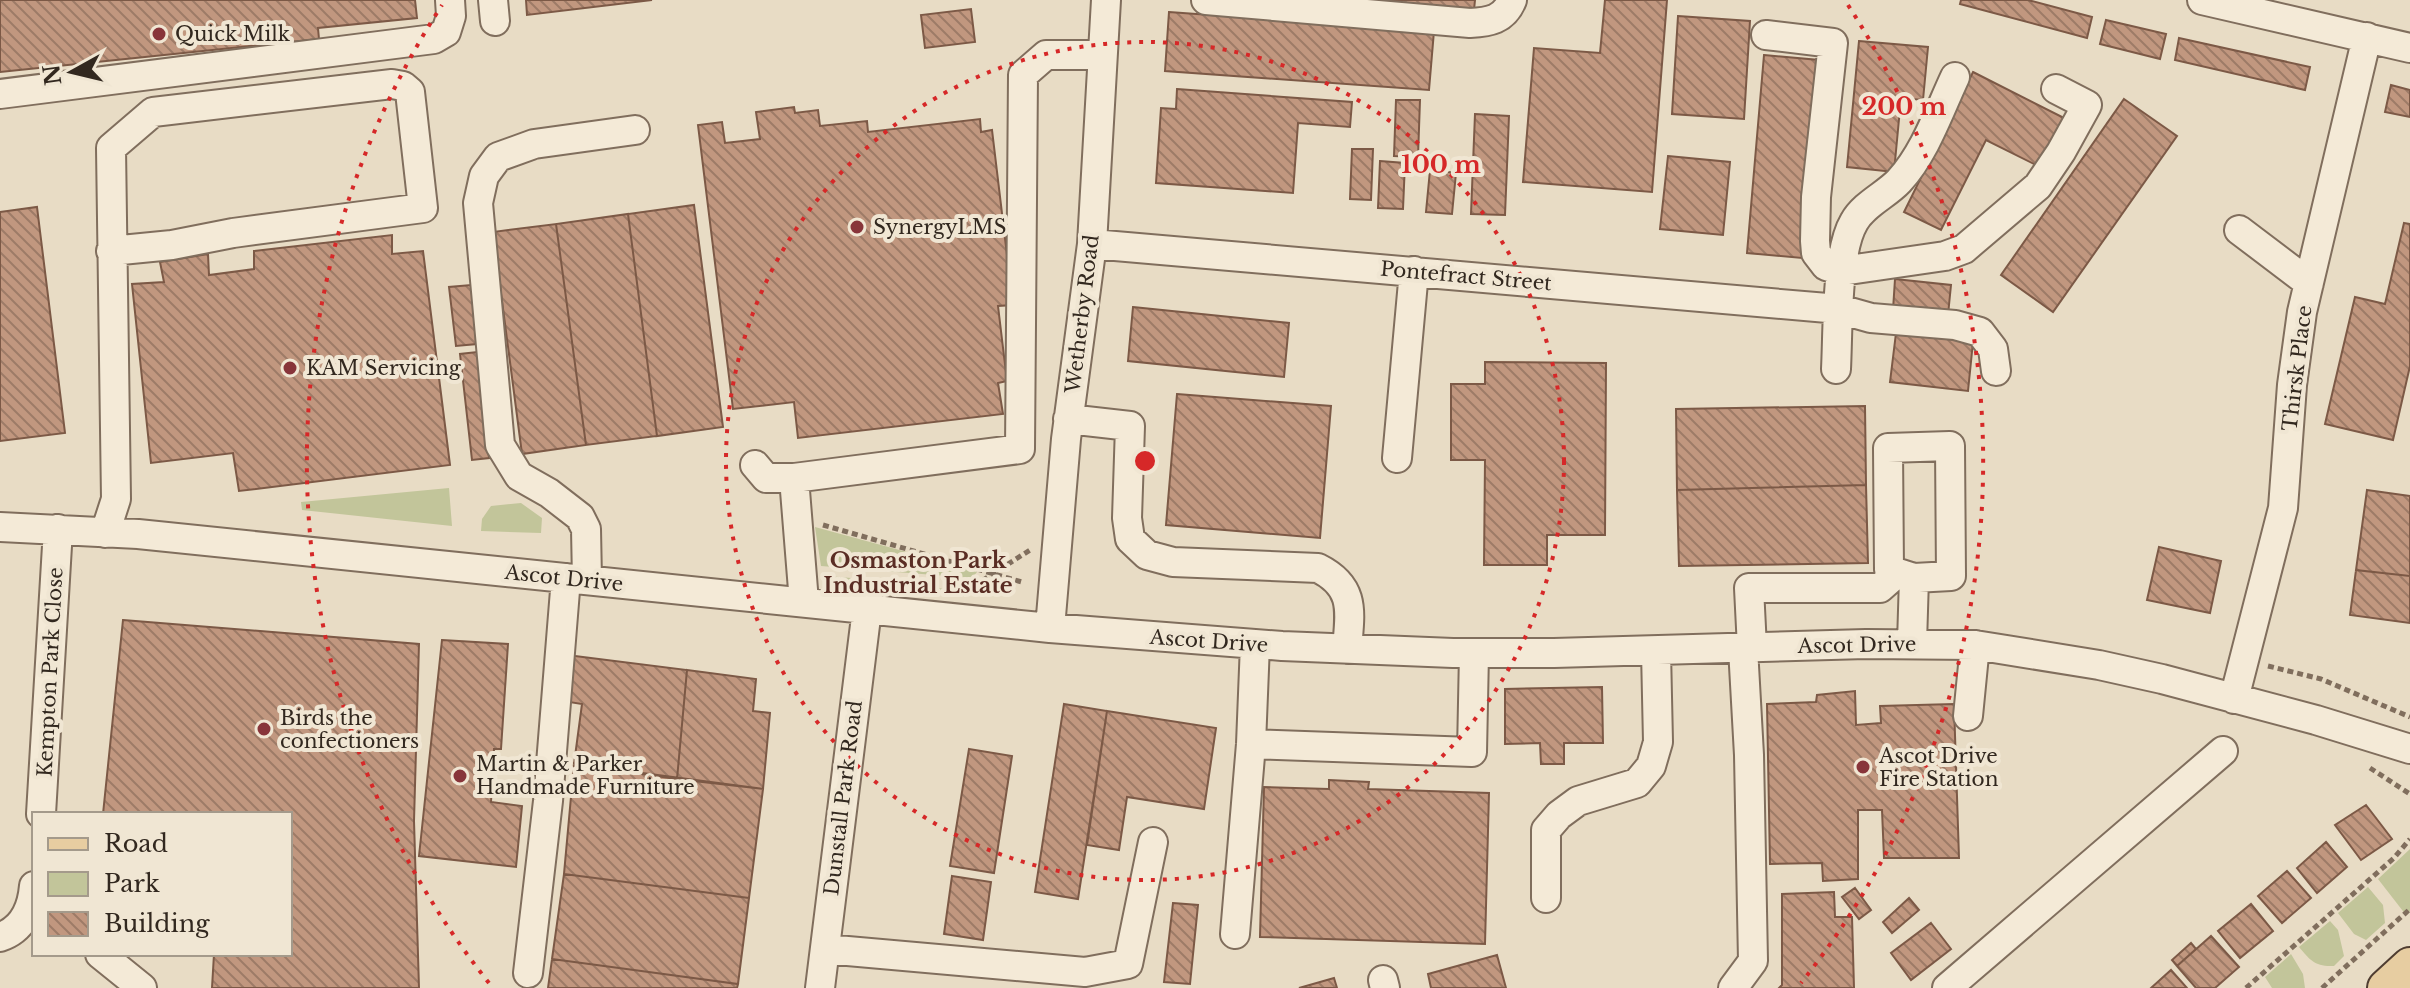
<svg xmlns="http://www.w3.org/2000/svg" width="2410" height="988" font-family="'Libre Baskerville',serif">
<defs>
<pattern id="building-back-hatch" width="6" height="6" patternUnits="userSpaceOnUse" patternTransform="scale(2)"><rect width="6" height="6" fill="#c1977f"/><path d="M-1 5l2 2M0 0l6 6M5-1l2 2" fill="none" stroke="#9d7b67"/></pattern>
</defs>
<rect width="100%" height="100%" fill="#e8dcc5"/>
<path fill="#c2c59a" d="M449,488L452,526L302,510L301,502Z
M521,503L542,518L541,533L481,531L482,519L491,506Z
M815,527L969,569L977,572L972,578L821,566Z
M826,576L889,581L966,592L965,597C920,592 867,596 826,576Z
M2410,849V911L2406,915L2378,879Z
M2368,887L2383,905L2385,923L2366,940L2354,934L2338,913Z
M2330,921L2338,930L2344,956L2334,966C2315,967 2310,960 2299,947Z
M2291,954L2303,974L2305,988H2272L2265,977Z"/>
<path fill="url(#building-back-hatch)" stroke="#7c5946" stroke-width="2" d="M0,0H415L417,18L318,28L319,39L0,72Z
M526,0H652L527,15Z
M1356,0H1475L1474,10Z
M1605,0H1667L1652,192L1523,182L1534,48L1600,53Z
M1961,0H2028L2092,17L2087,38L1960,4Z
M971,9L975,42L925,48L921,15Z
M1169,12L1434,31L1429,90L1165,71Z
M1678,16L1750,21L1744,119L1672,114Z
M2106,20L2166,34L2160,59L2100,44Z
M2179,38L2310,67L2305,90L2175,60Z
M1859,41L1928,47L1923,100L1901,98L1894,172L1847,167Z
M1764,55L1819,60L1802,258L1747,253Z
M1973,72L2066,119L2042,168L1986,140L1941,230L1904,212Z
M2391,85L2410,90V117L2385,112Z
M1177,89L1352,102L1350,127L1298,123L1293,193L1156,183L1161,108L1176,109Z
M2124,99L2177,136L2053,312L2001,275Z
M1396,100H1420L1418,157L1394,156Z
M794,107L795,113L818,110L820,126L867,121L868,132L980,119L981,132L992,130L1013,305L998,306L1007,381L998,383L1003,414L798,438L794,402L733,409L698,125L722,122L725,143L760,139L756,112Z
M1475,114L1509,116L1505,215L1471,214Z
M1352,149H1373L1371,200L1350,199Z
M1668,156L1730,162L1723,235L1660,229Z
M1380,161L1405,163L1403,209L1378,208Z
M1430,170L1456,173L1452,214L1426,212Z
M694,205L723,427L657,436L628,214Z
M37,207L65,433L0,441V212Z
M628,214L657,436L586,445L556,224Z
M2404,223L2410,224V366L2393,440L2325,424L2355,297L2385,304Z
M556,224L586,445L522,454L493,232Z
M392,235V254L423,251L450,465L239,491L233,453L151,463L132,284L164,282L160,262L208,254L209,275L254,269V251Z
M1895,279L1951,285L1948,315L1893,310Z
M471,285L477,344L456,346L449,287Z
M1133,307L1289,323L1284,377L1128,361Z
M1896,333L1973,342L1968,391L1890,382Z
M477,352L489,458L472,460L460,354Z
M1485,362L1606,363L1605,535H1547V565H1484L1485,460H1451V384H1485Z
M1177,394L1331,406L1320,538L1166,525Z
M1865,406L1866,485L1677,490L1676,409Z
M1866,485L1868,563L1679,566L1677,490Z
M2367,490L2410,496V576L2356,570Z
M2159,547L2221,561L2210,613L2147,600Z
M2356,570L2410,576V623L2350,615Z
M123,620L419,644L414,821L419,988H212L214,954H290V814H103Z
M442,640L508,644L501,749H494L491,802L522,806L516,867L419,856Z
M567,655L687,670L677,779L574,764L582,704L563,701Z
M687,670L756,679L753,711L770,713L763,789L677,779Z
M1602,687L1603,743H1564V764H1541L1540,743L1505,744V689Z
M1855,691L1856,725L1881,723L1880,706L1954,704L1959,858H1884L1882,810H1858V879L1823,881L1822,863L1770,864L1767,704L1816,702L1817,695Z
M1064,704L1107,711L1078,899L1035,892Z
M1107,711L1216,728L1204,809L1127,797L1119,850L1087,845Z
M969,749L1012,756L994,873L950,866Z
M574,764L763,789L749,898L564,874Z
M1329,780L1369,782L1368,789L1489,793L1485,944L1260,937L1264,787L1329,789Z
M2366,805L2392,839L2361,860L2335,825Z
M2326,842L2347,867L2317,893L2297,868Z
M2287,871L2311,898L2282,923L2258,896Z
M564,874L749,898L738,984L552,959Z
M952,876L991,882L983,940L944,934Z
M1855,888L1871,910L1859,919L1842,897Z
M1834,892L1835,917H1852L1854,988H1779L1782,985V894Z
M1909,898L1919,910L1892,933L1883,922Z
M1173,903L1198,905L1190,984L1164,982Z
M2251,904L2273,931L2240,958L2218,931Z
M1931,923L1951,949L1911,980L1891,953Z
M2211,936L2239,967L2215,988H2196L2177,966Z
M2191,943L2196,949L2177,966L2172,960Z
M1497,955L1506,988H1431L1428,974Z
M552,959L738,984L737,988H548Z
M2171,970L2187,988H2151Z
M1334,978L1337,988H1299Z"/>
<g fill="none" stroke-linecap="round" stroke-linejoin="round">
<defs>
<path id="minor" d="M493,0L495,21
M1206,0L1470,23C1489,22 1504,20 1512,0
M2202,0L2410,48
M1766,35L1833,43L1816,197L1815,241L1816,253L1826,266L1842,271L1945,256L1964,249L2038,186L2061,152L2087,105L2056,89
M0,94L434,39L446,32L451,16L450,0
M2239,230L2309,283
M1092,244L1839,309L1871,318L1955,325L1980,332L1993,349L1996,371
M1836,369C1838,332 1836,252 1854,222C1864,204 1886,195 1899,181C1925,153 1939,111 1955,77
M1068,419L1130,426L1127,518L1130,539L1147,555L1173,562L1318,568C1356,587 1350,612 1347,649
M1950,446L1951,576L1914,578L1889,570L1888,448Z
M1397,458L1414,271
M755,465L766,478H794L1020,449L1023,75L1046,55H1102
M794,478L804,602
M0,527L138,534L1050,628L1282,646L1453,653H1554L1866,644L1975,645L2099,665L2162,679L2316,720L2410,749
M105,533L116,499L111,148L153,112L392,84L403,86L410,92L423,208L233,233L172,245L111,251
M587,580L586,529L580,517L549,493L519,476L500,445L478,203L484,176L498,157L534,144L635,130
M1050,628L1066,439L1092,244L1106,0
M1912,643L1914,578
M1752,648L1749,588H1880L1897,573
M2234,699L2283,508L2292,385L2302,312L2367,37
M1968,716L1975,645
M1251,744L1472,752L1474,653
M41,814L58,529
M1546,898V830L1559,815L1578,801L1637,783L1651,766L1658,742L1656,651
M1235,934L1251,744L1255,644
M0,937C22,930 32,909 34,886
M825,949L1085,972L1128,964L1153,842
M100,954L142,988
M528,973L548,801L566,578
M1383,980L1385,988
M820,988L867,609
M1733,988L1753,961L1749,755L1743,648
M1947,988L2223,751"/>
<path id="major" d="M2386,988L2410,966"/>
</defs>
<use href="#minor" stroke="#806e5d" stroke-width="32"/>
<use href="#major" stroke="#4f3d31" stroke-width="40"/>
<path stroke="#806e5d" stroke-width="5" stroke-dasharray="6 4" stroke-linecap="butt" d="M823,525L1022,582
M974,586L1030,550
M2268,666L2321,679L2410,717
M2370,768L2410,794
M2246,988L2394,858L2410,839
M2322,988L2410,909"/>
<use href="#minor" stroke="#f4ead7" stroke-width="28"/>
<use href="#major" stroke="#e7cda1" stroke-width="36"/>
</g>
<g fill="none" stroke="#d62828" stroke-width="4" stroke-dasharray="4 8">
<circle cx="1145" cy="461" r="419"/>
<path d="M489 983A838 838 0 0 1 442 5M1848 5A838 838 0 0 1 1801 983"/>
</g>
<g fill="#88353a" stroke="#f0e6d3" stroke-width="3">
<circle cx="159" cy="34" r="8"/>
<circle cx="857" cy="227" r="8"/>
<circle cx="290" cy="368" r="8"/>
<circle cx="264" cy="729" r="8"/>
<circle cx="1863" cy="767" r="8"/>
<circle cx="460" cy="776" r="8"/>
</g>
<g text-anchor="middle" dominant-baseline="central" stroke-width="8" stroke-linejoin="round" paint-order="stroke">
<g font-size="20" fill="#32281f" stroke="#f0e6d3" text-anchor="start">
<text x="175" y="34">Quick Milk</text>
<text x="873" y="227">SynergyLMS</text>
<text x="306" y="368">KAM Servicing</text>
<text x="280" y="718">Birds the<tspan x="280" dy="23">confectioners</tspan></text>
<text x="1879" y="756">Ascot Drive<tspan x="1879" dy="23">Fire Station</tspan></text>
<text x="476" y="764">Martin &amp; Parker<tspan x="476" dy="23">Handmade Furniture</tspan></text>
</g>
<g font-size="20" fill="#32281f" stroke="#f0e6d3">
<text transform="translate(1466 276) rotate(5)">Pontefract Street</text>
<text transform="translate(1082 314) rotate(-83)">Wetherby Road</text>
<text transform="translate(2297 368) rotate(-83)">Thirsk Place</text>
<text transform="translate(564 578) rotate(6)">Ascot Drive</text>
<text transform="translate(1209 641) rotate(4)">Ascot Drive</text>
<text transform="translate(1857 645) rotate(-1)">Ascot Drive</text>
<text transform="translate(50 672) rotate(-87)">Kempton Park Close</text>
<text transform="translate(843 798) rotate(-83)">Dunstall Park Road</text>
</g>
<g font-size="22" font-weight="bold" fill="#5a2d24" stroke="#f0e6d3">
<text x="918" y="560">Osmaston Park<tspan x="918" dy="25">Industrial Estate</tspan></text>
</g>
</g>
<circle cx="1145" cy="461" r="12" fill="#d62828" stroke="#f0e6d3" stroke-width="4"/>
<g font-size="24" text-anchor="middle" font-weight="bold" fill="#d62828" stroke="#f0e6d3" stroke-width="8" stroke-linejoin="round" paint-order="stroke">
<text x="1904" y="115">200 m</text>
<text x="1441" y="173">100 m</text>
</g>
<rect x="32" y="812" width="260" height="144" fill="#f0e6d3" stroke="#a49a8b" stroke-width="2"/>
<rect x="48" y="838" width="40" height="12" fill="#e7cda1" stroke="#a49a8b" stroke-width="2"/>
<text x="104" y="852" font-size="24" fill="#32281f">Road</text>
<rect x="48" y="872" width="40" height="24" fill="#c2c59a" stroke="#a49a8b" stroke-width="2"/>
<text x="104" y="892" font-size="24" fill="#32281f">Park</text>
<rect x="48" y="912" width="40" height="24" fill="url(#building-back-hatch)" stroke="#a49a8b" stroke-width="2"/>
<text x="104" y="932" font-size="24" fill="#32281f">Building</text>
<g transform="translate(72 72) rotate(262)" stroke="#f0e6d3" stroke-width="6" paint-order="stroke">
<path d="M0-6L14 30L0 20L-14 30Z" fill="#32281f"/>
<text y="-12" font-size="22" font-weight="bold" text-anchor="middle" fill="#32281f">N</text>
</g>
</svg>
